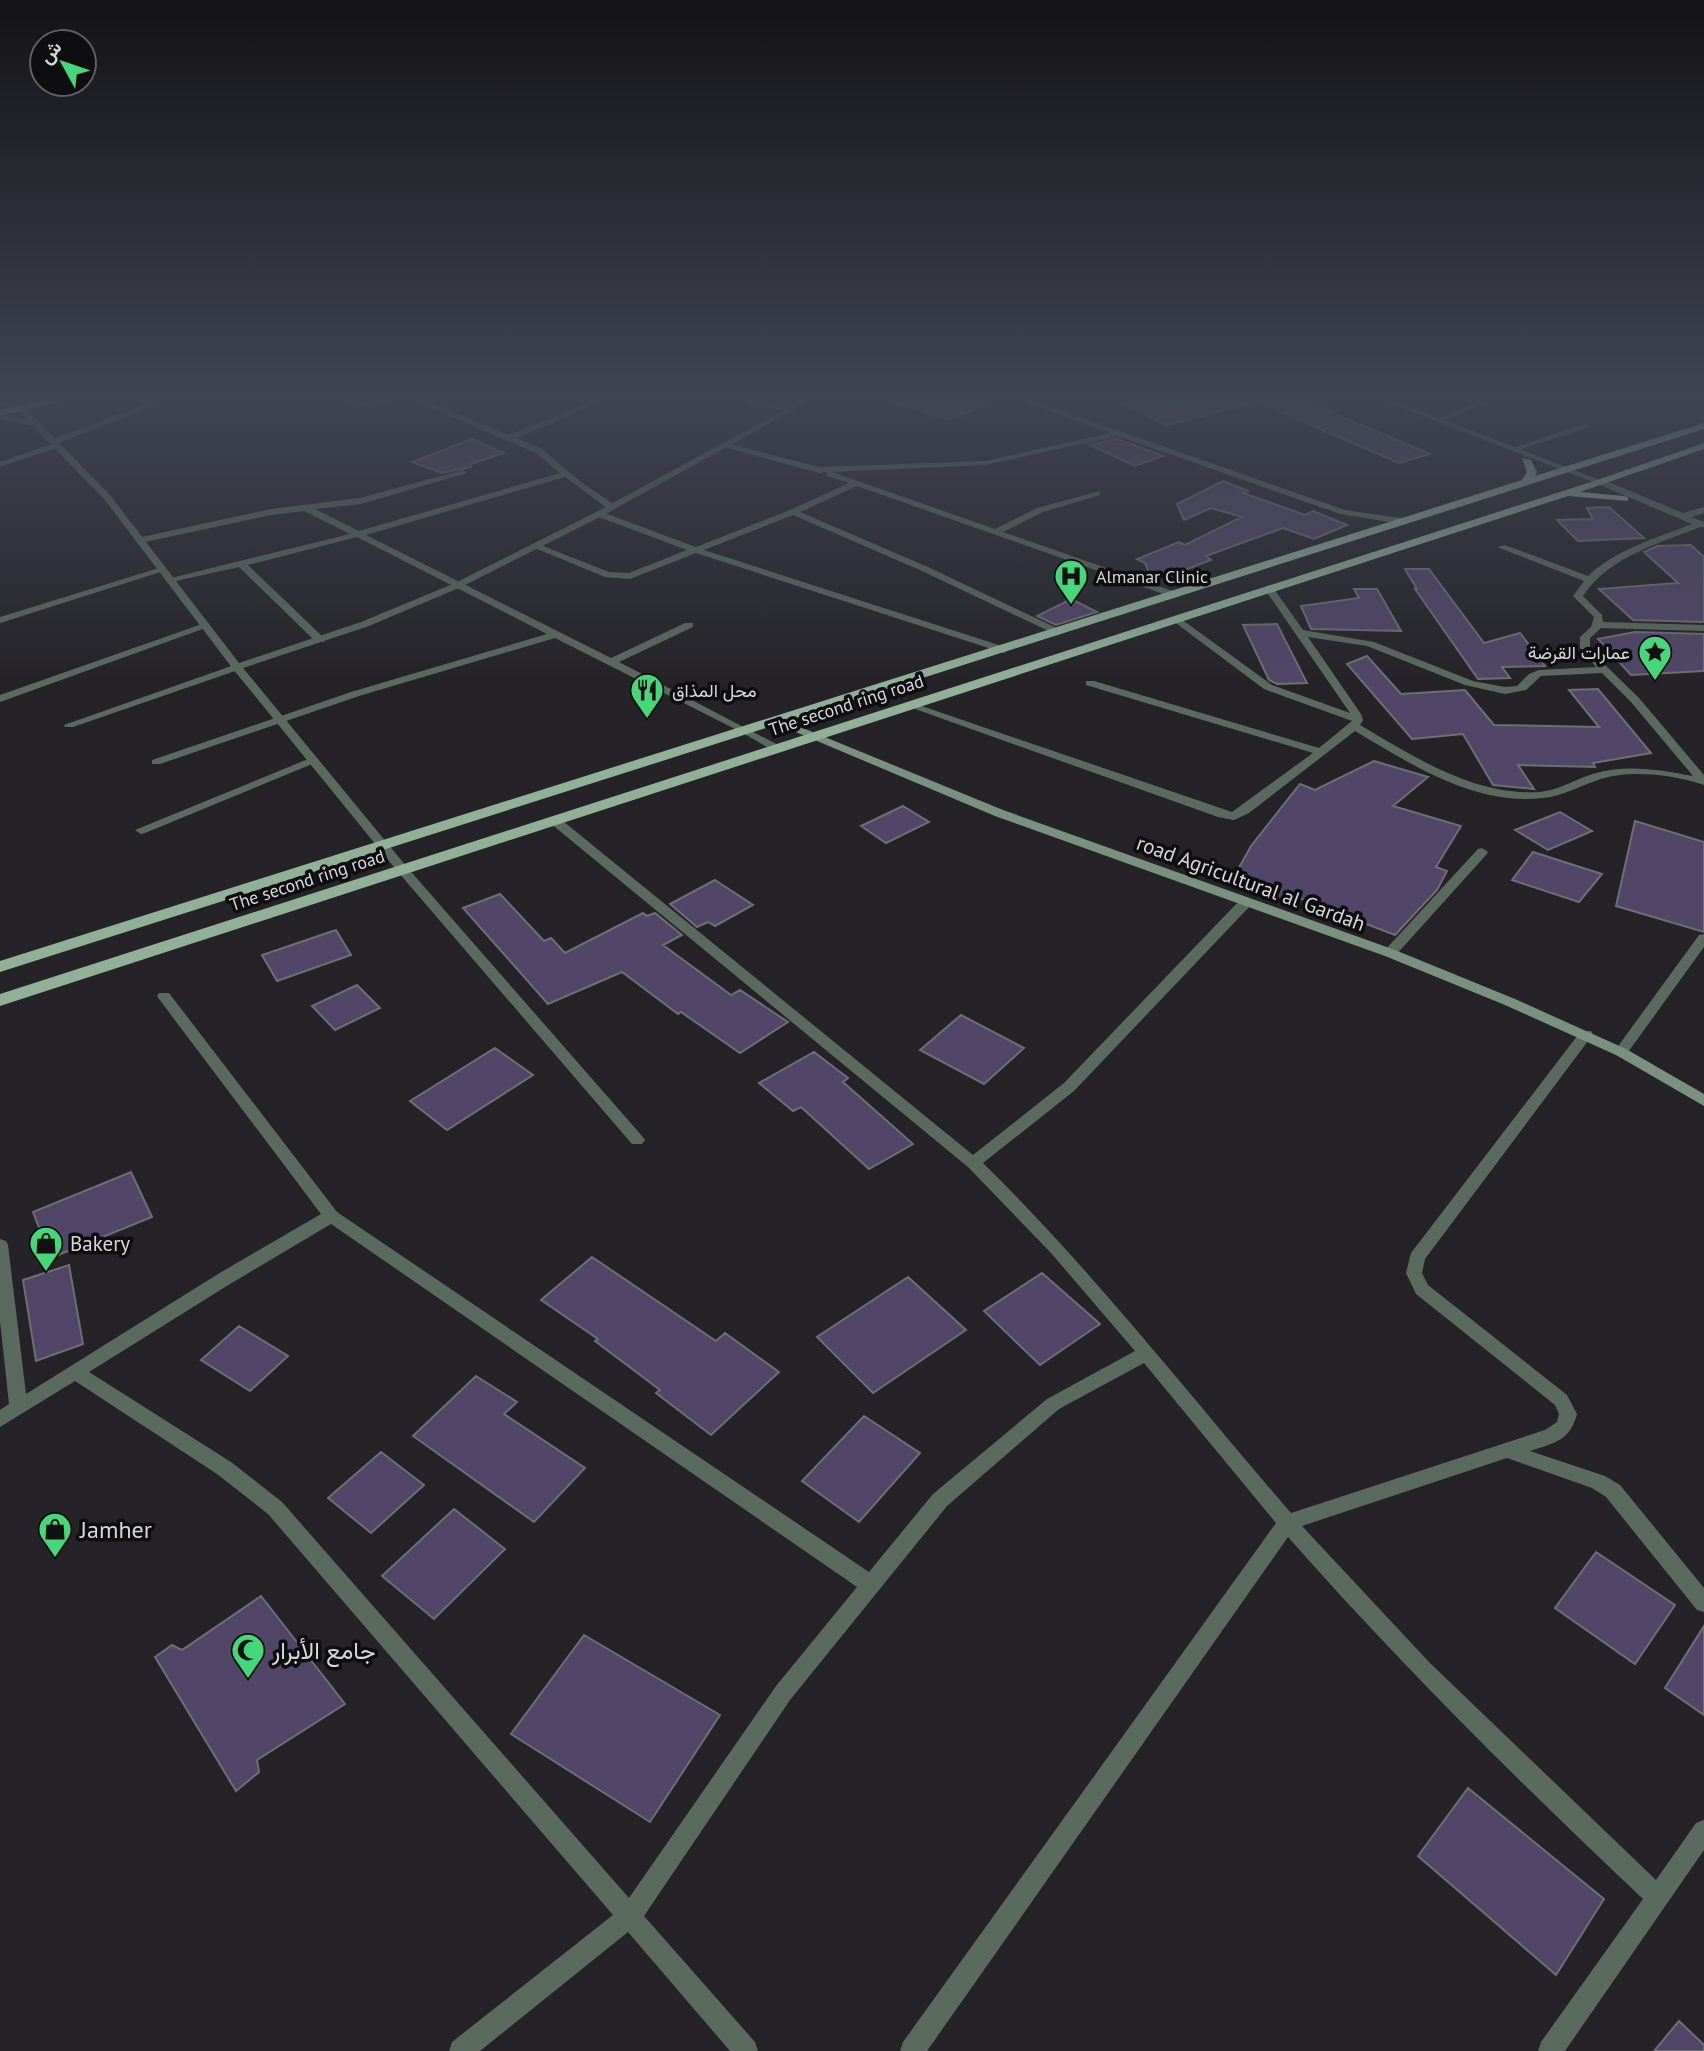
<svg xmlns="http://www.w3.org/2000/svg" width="1704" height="2051" font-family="'PT Sans',Vazirmatn,sans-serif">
<rect width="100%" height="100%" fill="#252328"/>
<path fill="#514667" stroke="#6f6e73" stroke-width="2" d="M886,396H954L985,405L951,420L886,401Z
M1151,396H1293L1430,454L1399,463L1255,401V403L1166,425L1120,403Z
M472,439L504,453L471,464V467L442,473L412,462Z
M1117,439L1163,456L1135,466L1090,445Z
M1223,481L1248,491L1243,493L1305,515L1313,511L1347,525L1314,539L1283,528L1206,556L1211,560L1169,576L1162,573L1151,577L1145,563L1137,559L1179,542L1185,545L1242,517L1211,508L1184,520L1177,504Z
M1609,507L1644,538L1578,541L1557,520L1593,519L1587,508Z
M1691,545L1704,557V622L1633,620L1599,589L1678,583L1644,552L1657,546Z
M1405,569H1429L1484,643L1520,633L1545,666L1502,667L1510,678L1478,679L1415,589H1417Z
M1354,589H1377L1401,631L1311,629L1301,606L1359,598Z
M1071,599L1097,612L1056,625L1037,616Z
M1277,624L1307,683L1277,684L1269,680L1243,625Z
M1635,632L1704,634V671L1631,675L1598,639Z
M1367,656L1401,694L1465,690L1494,725L1599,727L1569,690L1598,689L1651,753L1593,763L1595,767L1518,765L1534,789L1493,785L1463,734L1412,739L1347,664Z
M1374,761L1428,777L1393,806L1461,826L1436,867L1447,871L1437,890L1395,935L1299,898L1297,902L1231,882L1251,846L1300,784L1315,790Z
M903,806L929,822L886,843L861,826Z
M1560,812L1592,831L1548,850L1515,830Z
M1635,821L1704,842V932L1616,906Z
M1533,852L1602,874L1579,902L1512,880Z
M715,880L753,905L715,926L708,922L697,927L670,904Z
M500,894L544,941L551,938L565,953L643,913L647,916L655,913L682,935L663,945L731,995L740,990L788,1022L740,1053L681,1012L678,1014L622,972L548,1004L463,908Z
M336,930L351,955L277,981L262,955Z
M357,985L380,1008L335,1030L312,1006Z
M961,1015L1024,1048L984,1084L920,1050Z
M495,1048L533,1075L447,1130L410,1101Z
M814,1052L848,1078L843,1082L913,1144L869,1169L801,1107L793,1111L759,1083Z
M131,1172L152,1217L51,1258L33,1212Z
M592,1257L716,1341L725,1333L779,1372L711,1435L656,1393L660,1390L595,1341L598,1339L541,1300Z
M69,1265L83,1344L36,1361L23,1280Z
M1042,1273L1100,1324L1040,1365L984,1311Z
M908,1277L966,1330L873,1393L817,1337Z
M239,1326L288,1356L250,1391L201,1360Z
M476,1376L517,1402L504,1414L585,1468L534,1522L413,1436Z
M864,1416L920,1453L859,1522L802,1481Z
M381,1452L424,1485L371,1533L328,1498Z
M454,1509L505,1549L434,1619L382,1576Z
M1596,1552L1675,1605L1635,1664L1555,1608Z
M261,1596L345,1704L257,1760L259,1772L236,1791L155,1657L172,1645L182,1650Z
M1704,1626V1715L1665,1688Z
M584,1635L720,1715L650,1822L511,1734Z
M1468,1788L1604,1899L1556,1975L1418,1856Z
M1679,2021L1704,2045V2051H1654Z"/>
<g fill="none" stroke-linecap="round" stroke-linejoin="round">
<path fill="#5b6a5e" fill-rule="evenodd" d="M35,396H43L44,397L40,399Z
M330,396H340L361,404L396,396H415L509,435L605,396H615L516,438L542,449L581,482L613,504V508H607L565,477L366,535L611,658L685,623H693V627L619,662L780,746V750H772L741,732L555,638L359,696L160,764H152V760L351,692L547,634L357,537L248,565L324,638V642H316L239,567L167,583V579L350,534L304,511L271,515L140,543L137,542V538L271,509L360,498L463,470L467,473L361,504L315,509L359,531L560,473L536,453L413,400C379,400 362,417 330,396Z
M734,396H744L757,402L795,408L791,410L752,406Z
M1009,396H1020L1345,510L1401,518L1405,521L1401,524L1340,514L1118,436L985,465L832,472L995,529L1037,508L1100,491V495L1043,512L1003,532L1178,593V597H1172L857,486L800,512L928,567L1061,630V634L1057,635L922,571L793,515L704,550L1008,648L1009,650L1004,653L696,553L630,579L605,577L530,546L538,544L609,572L629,573L687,550L596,516V512H602L696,547L790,510L849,483L827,476V472L819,473L724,447V443H727L819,467L985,461L1110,433Z
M1494,396H1505L1440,422L1433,420Z
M1660,396L1691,398L1704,396V398L1691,402Z
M149,403L156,405L58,443L59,447L0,467V462L51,444L50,440Z
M1585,424L1592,426L1516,451L1509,449Z
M1598,480H1604L1683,513L1704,507V513L1691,517L1704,522V527H1700C1658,544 1610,556 1583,596L1602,615L1603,622L1704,625V631L1601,628L1590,638V648L1596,656L1639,698L1704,775V785C1674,775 1629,769 1598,780C1580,786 1563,796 1543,798C1474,806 1411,764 1355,731L1249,813L1234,820L1218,817L904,705L909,702L913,703L1232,812L1313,753L1086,685V681H1094L1319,748L1352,721L1264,689L1169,618L1177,616L1272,685L1350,713L1264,588L1269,585L1272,586L1303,630L1374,642L1473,681L1505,687L1517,686L1529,674L1539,670L1596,667L1580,648V637L1591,627L1594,617L1573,596L1584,581L1497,547L1505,545L1588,576C1617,549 1656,538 1692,524L1598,484ZM1308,637L1367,646L1465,685L1505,694L1526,690L1541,676L1602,673L1631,702L1693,776C1661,770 1628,764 1596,773C1577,778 1560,790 1540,792C1473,796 1415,757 1360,725L1363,720L1361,714Z
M159,568L167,570L0,623V617Z
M202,624L211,626L0,702V695Z
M237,664L242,667L241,669L73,727H65L64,725Z
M313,757L319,760L317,762L145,833L141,834L135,830Z
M554,816L558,817L973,1155L1064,1083L1241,899H1251L1252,902L1251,905L1074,1091L983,1163C1094,1272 1189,1395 1291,1513L1545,1430L1557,1422L1559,1414L1555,1405L1416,1294L1406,1273L1411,1253L1581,1031H1591L1593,1034L1591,1037L1425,1259L1422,1273L1428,1285L1567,1395L1577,1414C1570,1441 1554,1443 1530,1451L1605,1476L1620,1485L1704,1588V1612L1697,1610L1606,1497L1592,1488L1507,1458L1302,1526L1429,1662L1656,1880L1696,1823L1704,1820V1850L1565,2051H1538L1541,2042L1643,1899C1520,1783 1400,1664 1288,1537L927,2051H900L903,2042L1276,1523L1144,1363L1059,1409L947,1506L790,1700L644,1916L755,2042L758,2051H730L628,1932L480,2051H449L452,2042L613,1915L268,1514L217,1474L75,1381L0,1427V1410L9,1404L0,1321V1239L6,1241L8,1245L26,1394L218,1274L321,1214L159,999L157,996L159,993H169L337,1212L869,1572L933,1494L1047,1399L1135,1351L1051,1253L968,1167L550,823L548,820ZM331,1224L857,1587L776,1686L629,1898L282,1502L231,1462L89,1372L230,1284Z
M1482,848L1488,852L1486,855L1395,956H1385L1383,953L1385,950L1478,849Z
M402,865L406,866L642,1136L645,1140L642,1144H632L398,872L396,869L398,866Z
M1704,934V947L1626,1055H1616L1614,1052L1616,1049L1699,935Z"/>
<path fill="#5b6a5e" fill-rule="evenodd" d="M810,396H819L602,516L461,587L369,626L243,668L406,866L408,869L406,872H398L233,669L104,499L33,426L0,419V415L27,420L17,410L0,404V400L23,406L110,495L239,663L361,622L455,583L596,512Z
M1371,396H1382L1605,482L1598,484Z"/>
<path fill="#7a917f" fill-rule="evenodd" d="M776,717L1003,810L1395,950L1515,999L1626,1049L1704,1094V1106L1616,1055L1505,1005L1385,956L995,816L772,722V718Z"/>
<path fill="#92b098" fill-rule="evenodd" d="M64,396H81L0,416V410Z
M1704,423V429L0,972V961L1522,480L1527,472L1522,458L1531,460L1537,472L1535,476Z
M1704,443V449L1580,492L1624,496L1628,497V501L1568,496L0,1006V994L1597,480Z"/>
</g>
<linearGradient id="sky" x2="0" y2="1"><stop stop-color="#141316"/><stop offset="0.58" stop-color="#404553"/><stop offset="1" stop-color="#404553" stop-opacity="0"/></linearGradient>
<rect width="1704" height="683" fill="url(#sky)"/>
<defs>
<symbol id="hospital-pin" viewBox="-11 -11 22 30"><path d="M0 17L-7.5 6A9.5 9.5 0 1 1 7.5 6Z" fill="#45d77a" stroke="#0e0d0f"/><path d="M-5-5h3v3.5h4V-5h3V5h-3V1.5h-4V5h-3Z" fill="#111"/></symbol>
<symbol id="sight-pin" viewBox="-11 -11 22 30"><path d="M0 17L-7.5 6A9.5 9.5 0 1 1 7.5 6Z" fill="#45d77a" stroke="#0e0d0f"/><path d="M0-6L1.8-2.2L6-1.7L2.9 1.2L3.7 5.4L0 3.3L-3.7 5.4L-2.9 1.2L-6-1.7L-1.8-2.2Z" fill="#111"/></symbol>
<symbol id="restaurant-pin" viewBox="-11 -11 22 30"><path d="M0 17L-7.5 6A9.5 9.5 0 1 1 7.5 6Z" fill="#45d77a" stroke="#0e0d0f"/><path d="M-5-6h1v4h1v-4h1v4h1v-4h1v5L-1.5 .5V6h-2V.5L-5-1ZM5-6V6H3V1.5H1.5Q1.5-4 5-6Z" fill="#111"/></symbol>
<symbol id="shop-pin" viewBox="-11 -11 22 30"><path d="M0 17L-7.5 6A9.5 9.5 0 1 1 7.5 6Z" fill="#45d77a" stroke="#0e0d0f"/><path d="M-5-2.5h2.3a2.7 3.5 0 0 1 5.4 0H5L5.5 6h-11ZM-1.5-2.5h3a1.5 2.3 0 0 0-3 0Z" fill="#111"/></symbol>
<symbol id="mosque-pin" viewBox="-11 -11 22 30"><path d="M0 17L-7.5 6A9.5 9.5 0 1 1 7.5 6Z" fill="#45d77a" stroke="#0e0d0f"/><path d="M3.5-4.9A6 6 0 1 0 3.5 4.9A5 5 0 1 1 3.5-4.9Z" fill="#111"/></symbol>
</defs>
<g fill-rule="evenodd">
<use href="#hospital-pin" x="1052" y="557" width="38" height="52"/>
<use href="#sight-pin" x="1636" y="633" width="38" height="52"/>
<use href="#restaurant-pin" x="628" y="671" width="38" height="52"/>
<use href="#shop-pin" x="27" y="1224" width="38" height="52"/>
<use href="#shop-pin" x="36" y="1510" width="38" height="52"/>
<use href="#mosque-pin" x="229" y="1631" width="38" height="52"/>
</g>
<g text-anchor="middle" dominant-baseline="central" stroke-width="7" stroke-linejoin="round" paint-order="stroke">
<g font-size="18" fill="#d8d7da" stroke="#0e0d0f" text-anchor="start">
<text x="1096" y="576">Almanar Clinic</text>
<text x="1630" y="652" text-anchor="end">عمارات القرضة</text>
<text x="672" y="690">محل المذاق</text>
</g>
<g font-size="18" fill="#d8d7da" stroke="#0e0d0f">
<text transform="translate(846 705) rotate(-18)">The second ring road</text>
<text transform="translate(307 880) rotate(-18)">The second ring road</text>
</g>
<g font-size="21" fill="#d8d7da" stroke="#0e0d0f">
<text transform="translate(1251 883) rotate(20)">road Agricultural al Gardah</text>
</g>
<g font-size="21" fill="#d8d7da" stroke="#0e0d0f" text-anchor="start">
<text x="70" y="1243">Bakery</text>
</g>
<g font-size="24" fill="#d8d7da" stroke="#0e0d0f" text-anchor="start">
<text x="80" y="1529">Jamher</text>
<text x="272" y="1650">جامع الأبرار</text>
</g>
</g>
<g transform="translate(63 63) rotate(310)"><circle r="33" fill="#0e0d0f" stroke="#5f5e60" stroke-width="2"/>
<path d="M0-5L12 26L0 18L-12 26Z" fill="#45d77a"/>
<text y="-10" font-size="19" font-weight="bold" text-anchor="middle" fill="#d8d7da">ش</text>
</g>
</svg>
